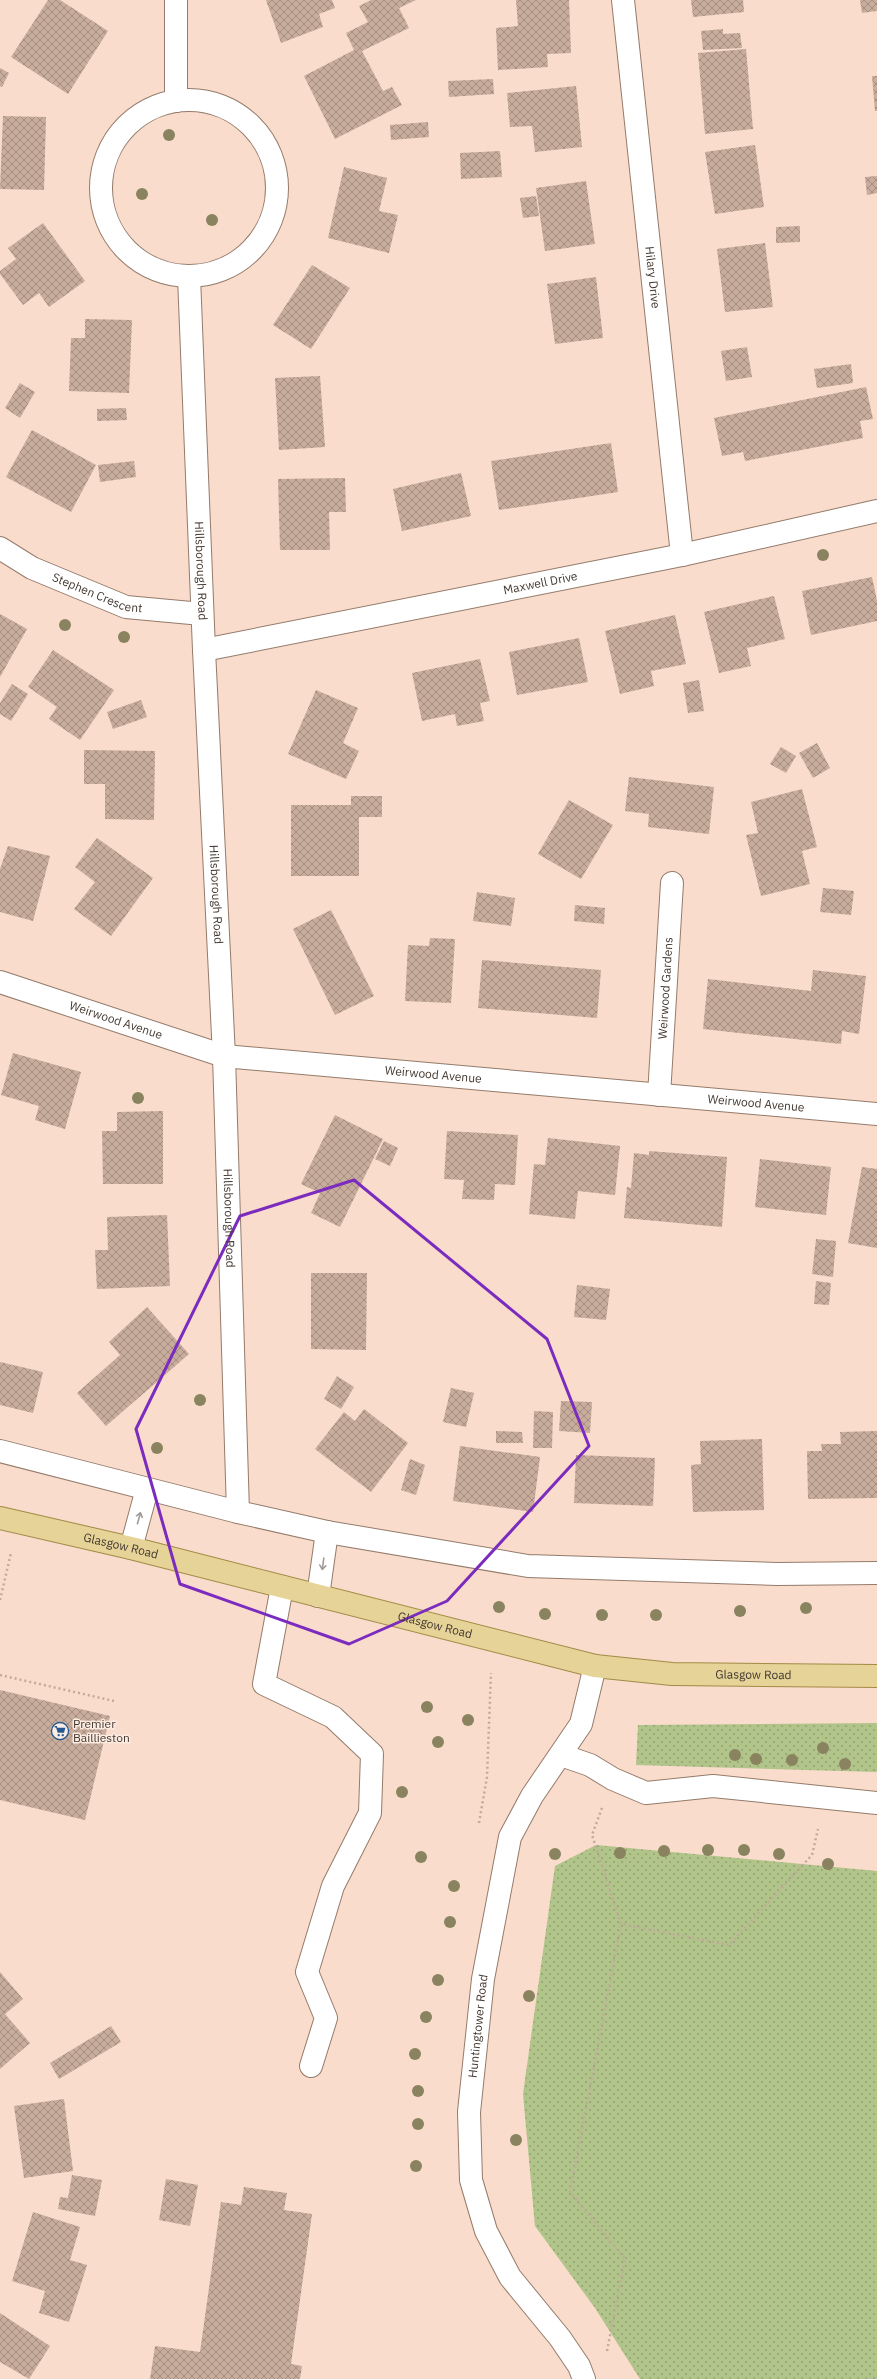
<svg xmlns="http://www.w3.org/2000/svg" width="877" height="2379" viewBox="0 0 877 2379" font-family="'IBM Plex Sans',sans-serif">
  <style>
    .grass { fill: url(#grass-dots) }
    .building { fill: url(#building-cross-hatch) }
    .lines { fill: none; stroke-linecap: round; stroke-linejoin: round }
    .minor-casing { stroke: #947b6b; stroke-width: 24 }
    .major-casing { stroke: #a38a46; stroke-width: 24 }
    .path { stroke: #c1aa9c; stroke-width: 2.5; stroke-dasharray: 2 3; stroke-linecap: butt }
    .minor { stroke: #fff; stroke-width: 22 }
    .major { stroke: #e6d397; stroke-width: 22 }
    .tree { fill: #89835f }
    .oneway { stroke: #a19c98 }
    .marked { fill: none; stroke: #7b2cbf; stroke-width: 3; stroke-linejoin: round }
    .labels { text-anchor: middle; stroke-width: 3; stroke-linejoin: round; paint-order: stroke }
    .street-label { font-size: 12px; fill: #433831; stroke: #fdece2 }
    .poi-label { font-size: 12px; fill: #433831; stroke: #fdece2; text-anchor: start }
  </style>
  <defs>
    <pattern id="grass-dots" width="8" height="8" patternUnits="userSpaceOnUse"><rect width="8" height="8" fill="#b1c48a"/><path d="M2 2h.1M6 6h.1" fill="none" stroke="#92a071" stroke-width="1.8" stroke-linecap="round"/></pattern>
    <pattern id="building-cross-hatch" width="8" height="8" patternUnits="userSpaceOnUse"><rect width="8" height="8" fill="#c8ad9d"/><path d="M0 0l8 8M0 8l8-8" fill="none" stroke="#a48e81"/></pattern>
  </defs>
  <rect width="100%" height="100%" fill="#f9dccb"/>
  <g class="grass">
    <polygon points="877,1723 877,1772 636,1765 638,1725"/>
    <polygon points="596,1845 877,1871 877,2379 640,2379 595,2308 535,2226 523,2094 555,1866"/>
  </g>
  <g class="building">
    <polygon points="48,0 60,0 108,31 68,94 11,57"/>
    <polygon points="266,0 332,0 335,8 319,14 323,27 281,43"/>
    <polygon points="371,0 416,0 399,8 409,28 362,51 383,91 392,87 402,105 335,139 304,76 354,50 346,33 368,22 359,6"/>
    <polygon points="516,0 569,0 571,53 547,54 548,67 498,70 496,28 518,26"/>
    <polygon points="691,0 743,0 744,12 693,17"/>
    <polygon points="860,0 877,0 877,11 862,13"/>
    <polygon points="723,29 723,34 740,33 742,48 703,50 701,31"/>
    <polygon points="746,49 753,129 705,134 698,53"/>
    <polygon points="0,68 9,73 2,87 0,86"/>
    <polygon points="872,76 877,76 877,111 875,111"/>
    <polygon points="493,79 494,94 449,97 448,81"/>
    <polygon points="576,86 582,147 535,152 532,126 510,127 507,93"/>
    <polygon points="3,116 46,117 44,190 0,189"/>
    <polygon points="428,122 429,137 391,140 390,125"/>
    <polygon points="755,145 764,207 715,214 705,152"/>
    <polygon points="500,151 502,177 461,179 460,153"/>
    <polygon points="344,167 387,178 379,211 398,215 389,253 328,238"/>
    <polygon points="877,176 877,193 867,195 865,177"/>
    <polygon points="586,181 595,244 545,251 536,188"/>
    <polygon points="536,196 539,216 523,218 520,198"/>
    <polygon points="43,223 85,281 49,307 39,293 23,305 0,274 0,271 16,259 8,248"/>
    <polygon points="800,226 800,242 776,243 776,227"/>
    <polygon points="765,243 773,307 725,312 717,249"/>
    <polygon points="312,265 350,288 311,349 273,325"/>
    <polygon points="596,277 603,338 555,344 547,284"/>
    <polygon points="85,319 132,320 129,393 69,391 71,338 85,338"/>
    <polygon points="747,347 752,377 726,381 721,351"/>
    <polygon points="851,364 853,383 817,388 814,369"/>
    <polygon points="320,376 325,447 279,450 275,378"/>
    <polygon points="20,383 35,392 20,418 5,408"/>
    <polygon points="866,387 873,419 860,421 863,438 745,461 743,452 722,456 714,418"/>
    <polygon points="126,408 127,420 97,421 97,409"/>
    <polygon points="32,430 96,465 71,512 6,477"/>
    <polygon points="611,443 618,492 499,510 491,461"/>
    <polygon points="134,461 136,477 100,482 98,465"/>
    <polygon points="461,473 471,516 402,531 393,489"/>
    <polygon points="345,478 346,512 329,512 330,550 280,550 278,479"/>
    <polygon points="872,577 877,601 877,621 811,635 802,591"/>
    <polygon points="774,596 785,639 747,648 751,666 719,673 704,612"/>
    <polygon points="0,614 27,629 0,677"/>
    <polygon points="675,615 686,664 651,671 654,686 620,694 605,631"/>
    <polygon points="579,638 588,682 517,695 509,652"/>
    <polygon points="53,650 114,690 80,740 49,719 57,707 28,687"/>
    <polygon points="480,659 490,701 480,703 484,721 457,726 455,714 422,721 412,673"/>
    <polygon points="699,680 704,711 688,713 683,683"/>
    <polygon points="12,684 28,694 11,721 0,714 0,703"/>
    <polygon points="316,690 358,708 343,743 359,751 346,779 288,754"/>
    <polygon points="141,700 147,717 113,729 107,712"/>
    <polygon points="817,743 830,768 813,778 799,753"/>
    <polygon points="781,747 796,756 786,773 770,764"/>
    <polygon points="84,750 155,751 154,820 105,819 105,784 84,784"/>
    <polygon points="629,777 714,787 709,834 648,827 649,814 625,811"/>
    <polygon points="802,789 817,847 802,851 810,884 761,896 746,835 758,833 751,802"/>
    <polygon points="351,796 382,796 382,817 359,817 359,876 291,876 291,805 351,805"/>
    <polygon points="569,800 613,825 581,879 538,854"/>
    <polygon points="97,838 153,878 111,936 74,909 95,882 75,867"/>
    <polygon points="8,846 50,856 33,921 0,912 0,869"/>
    <polygon points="823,888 854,891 851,915 820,912"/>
    <polygon points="477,892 515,898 511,926 473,921"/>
    <polygon points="575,905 605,908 604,924 574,921"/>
    <polygon points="331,910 374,996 335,1015 293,929"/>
    <polygon points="430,938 455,939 451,1003 405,1001 408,945 429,946"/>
    <polygon points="482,960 601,970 597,1018 478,1008"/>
    <polygon points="813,970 866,976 859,1034 842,1031 841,1044 703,1029 708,979 811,991"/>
    <polygon points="13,1053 81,1072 65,1129 35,1120 39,1106 1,1095"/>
    <polygon points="163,1111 163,1184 103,1184 102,1131 117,1131 117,1112"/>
    <polygon points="335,1115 383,1139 340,1227 311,1213 320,1193 301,1184"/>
    <polygon points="447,1131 518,1135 515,1185 495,1184 494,1200 462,1199 464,1180 444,1179"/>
    <polygon points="548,1138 620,1146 615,1195 578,1191 575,1219 529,1214 534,1164 545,1165"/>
    <polygon points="384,1141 398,1148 390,1166 375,1159"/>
    <polygon points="649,1151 727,1157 722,1227 624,1218 627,1187 631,1188 634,1153 649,1155"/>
    <polygon points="760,1159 831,1167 826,1215 755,1207"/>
    <polygon points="862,1167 877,1169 877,1248 848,1243"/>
    <polygon points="167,1215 170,1286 97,1289 95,1250 108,1250 107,1217"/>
    <polygon points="816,1239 836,1241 833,1277 812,1274"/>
    <polygon points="311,1273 367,1273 366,1350 311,1349"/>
    <polygon points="816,1281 831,1283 829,1305 814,1304"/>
    <polygon points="577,1285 610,1289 606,1320 574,1317"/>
    <polygon points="147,1307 189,1354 106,1426 77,1393 120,1355 109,1342"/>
    <polygon points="0,1362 43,1372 33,1413 0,1405"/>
    <polygon points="337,1376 354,1387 341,1409 324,1399"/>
    <polygon points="451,1388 474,1393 466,1427 443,1422"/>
    <polygon points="561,1401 592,1402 590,1433 559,1431"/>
    <polygon points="364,1409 408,1443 371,1492 315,1449 344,1412 355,1421"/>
    <polygon points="534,1411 553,1412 552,1448 533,1448"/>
    <polygon points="496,1431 522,1432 523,1443 496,1443"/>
    <polygon points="877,1431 877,1498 808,1499 807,1451 822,1451 821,1444 841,1444 840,1432"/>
    <polygon points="762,1439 764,1510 693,1512 691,1465 701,1464 700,1441"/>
    <polygon points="460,1446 540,1457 533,1512 453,1501"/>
    <polygon points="576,1455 655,1458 653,1506 574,1503"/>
    <polygon points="410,1459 425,1465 416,1495 401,1490"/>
    <polygon points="0,1690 110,1716 85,1820 0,1800"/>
    <polygon points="0,1972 23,1999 5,2014 30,2043 0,2069"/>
    <polygon points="111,2026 121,2042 59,2079 50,2063"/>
    <polygon points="64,2099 73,2171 24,2178 14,2106"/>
    <polygon points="72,2175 102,2180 95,2216 58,2209 60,2197 68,2198"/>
    <polygon points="166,2179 198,2185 190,2226 159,2220"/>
    <polygon points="244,2187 287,2193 284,2210 312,2214 291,2364 302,2366 300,2379 150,2379 155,2346 200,2352 221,2202 241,2205"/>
    <polygon points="33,2212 80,2227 70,2260 87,2265 69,2322 39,2313 45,2291 12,2281"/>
    <polygon points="0,2313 50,2346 29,2379 0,2362"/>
  </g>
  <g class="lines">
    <g class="minor-casing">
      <g id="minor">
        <polyline points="176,0 176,101"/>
        <path id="s1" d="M623,0l59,555"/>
        <circle cx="189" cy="188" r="88"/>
        <path id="s2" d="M189,277l15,373 20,406 14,456"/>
        <path id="s3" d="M0,548l32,20 94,39 76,7"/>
        <path id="s4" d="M204,650l478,-95 195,-44"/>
        <path id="s5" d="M0,982l224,74 653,58"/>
        <path id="s6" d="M659,1095l13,-212"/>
        <polyline points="0,1451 238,1512 327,1532 528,1566 777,1574 877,1573"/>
        <polyline points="131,1548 147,1489"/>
        <polyline points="282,1587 264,1684 333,1717 372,1754 370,1813 333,1886 307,1972 326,2018 311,2066"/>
        <polyline points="318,1596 327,1532"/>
        <polyline points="561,1755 590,1765 613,1779 646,1793 713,1786 877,1803"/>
        <path id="s7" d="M584,2379l-5,-13 -19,-28 -50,-61 -24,-46 -15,-51 -2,-68 14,-133 27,-142 22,-41 49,-72 14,-58"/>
      </g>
    </g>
    <g class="major-casing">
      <g id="major">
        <path id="s8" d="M0,1518l131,30 464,118 77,8 205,2"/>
      </g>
    </g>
    <g class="path">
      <polyline points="0,1600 11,1553"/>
      <polyline points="0,1675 114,1701"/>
      <polyline points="602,1808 592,1835 621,1924 729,1945 812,1855 818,1829"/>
      <polyline points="479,1823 487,1777 491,1673"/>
      <polyline points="607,2351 625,2259 570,2192 621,1924"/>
    </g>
    <use href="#minor" class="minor"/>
    <use href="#major" class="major"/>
  </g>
  <g class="tree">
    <circle cx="169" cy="135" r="6"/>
    <circle cx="142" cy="194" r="6"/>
    <circle cx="212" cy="220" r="6"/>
    <circle cx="823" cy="555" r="6"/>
    <circle cx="65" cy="625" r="6"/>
    <circle cx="124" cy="637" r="6"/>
    <circle cx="138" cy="1098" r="6"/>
    <circle cx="200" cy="1400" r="6"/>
    <circle cx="157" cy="1448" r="6"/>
    <circle cx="499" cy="1607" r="6"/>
    <circle cx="806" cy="1608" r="6"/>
    <circle cx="740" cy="1611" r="6"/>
    <circle cx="545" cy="1614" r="6"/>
    <circle cx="602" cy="1615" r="6"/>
    <circle cx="656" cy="1615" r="6"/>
    <circle cx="427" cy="1707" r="6"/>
    <circle cx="468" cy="1720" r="6"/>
    <circle cx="438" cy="1742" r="6"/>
    <circle cx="823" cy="1748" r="6"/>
    <circle cx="735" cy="1755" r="6"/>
    <circle cx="756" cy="1759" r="6"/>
    <circle cx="792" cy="1760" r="6"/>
    <circle cx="845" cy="1764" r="6"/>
    <circle cx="402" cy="1792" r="6"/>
    <circle cx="708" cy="1850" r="6"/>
    <circle cx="744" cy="1850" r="6"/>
    <circle cx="664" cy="1851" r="6"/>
    <circle cx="620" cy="1853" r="6"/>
    <circle cx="555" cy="1854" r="6"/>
    <circle cx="779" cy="1854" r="6"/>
    <circle cx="421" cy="1857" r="6"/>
    <circle cx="828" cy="1864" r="6"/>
    <circle cx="454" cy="1886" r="6"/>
    <circle cx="450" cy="1922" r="6"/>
    <circle cx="438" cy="1980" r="6"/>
    <circle cx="529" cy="1996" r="6"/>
    <circle cx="426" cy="2017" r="6"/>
    <circle cx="415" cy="2054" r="6"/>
    <circle cx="418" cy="2091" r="6"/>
    <circle cx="418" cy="2124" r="6"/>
    <circle cx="516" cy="2140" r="6"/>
    <circle cx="416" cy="2166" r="6"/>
  </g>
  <defs><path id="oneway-shaft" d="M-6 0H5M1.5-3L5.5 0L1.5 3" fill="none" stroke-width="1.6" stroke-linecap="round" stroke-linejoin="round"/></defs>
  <g class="oneway">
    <use href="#oneway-shaft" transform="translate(139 1518) rotate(-75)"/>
    <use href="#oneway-shaft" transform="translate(323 1564) rotate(98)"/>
  </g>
  <path class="marked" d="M354,1180l193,159 42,107 -142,155 -98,43 -169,-60 -44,-155 104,-213z"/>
  <defs>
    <g id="supermarket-ring" transform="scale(0.9)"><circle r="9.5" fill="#fdece2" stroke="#255891" stroke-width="1.5"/><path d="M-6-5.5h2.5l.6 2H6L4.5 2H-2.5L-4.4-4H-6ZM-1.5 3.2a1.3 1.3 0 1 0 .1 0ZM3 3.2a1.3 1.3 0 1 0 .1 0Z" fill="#255891"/></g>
  </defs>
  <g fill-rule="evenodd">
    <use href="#supermarket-ring" x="60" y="1731"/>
  </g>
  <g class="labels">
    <g class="street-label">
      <text dy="4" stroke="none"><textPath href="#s1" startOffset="279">Hilary Drive</textPath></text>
      <text dy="4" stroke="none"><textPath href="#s2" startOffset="294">Hillsborough Road</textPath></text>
      <text dy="4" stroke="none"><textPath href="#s4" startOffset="343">Maxwell Drive</textPath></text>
      <text dy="4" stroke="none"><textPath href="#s3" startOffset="108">Stephen Crescent</textPath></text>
      <text dy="4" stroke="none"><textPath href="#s2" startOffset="618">Hillsborough Road</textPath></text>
      <text dy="4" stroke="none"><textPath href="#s6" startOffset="107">Weirwood Gardens</textPath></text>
      <text dy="4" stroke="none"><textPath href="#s5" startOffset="122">Weirwood Avenue</textPath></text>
      <text dy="4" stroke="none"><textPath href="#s5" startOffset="446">Weirwood Avenue</textPath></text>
      <text dy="4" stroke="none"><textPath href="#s5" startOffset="770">Weirwood Avenue</textPath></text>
      <text dy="4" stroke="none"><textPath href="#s2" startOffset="942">Hillsborough Road</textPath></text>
      <text dy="4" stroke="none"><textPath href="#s8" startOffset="124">Glasgow Road</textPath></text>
      <text dy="4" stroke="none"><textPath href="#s8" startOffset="448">Glasgow Road</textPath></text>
      <text dy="4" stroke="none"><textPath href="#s8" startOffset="772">Glasgow Road</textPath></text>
      <text dy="4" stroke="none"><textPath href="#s7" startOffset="386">Huntingtower Road</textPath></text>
    </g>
    <g class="poi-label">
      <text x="73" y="1728">Premier<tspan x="73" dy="14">Baillieston</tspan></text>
    </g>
  </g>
</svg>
